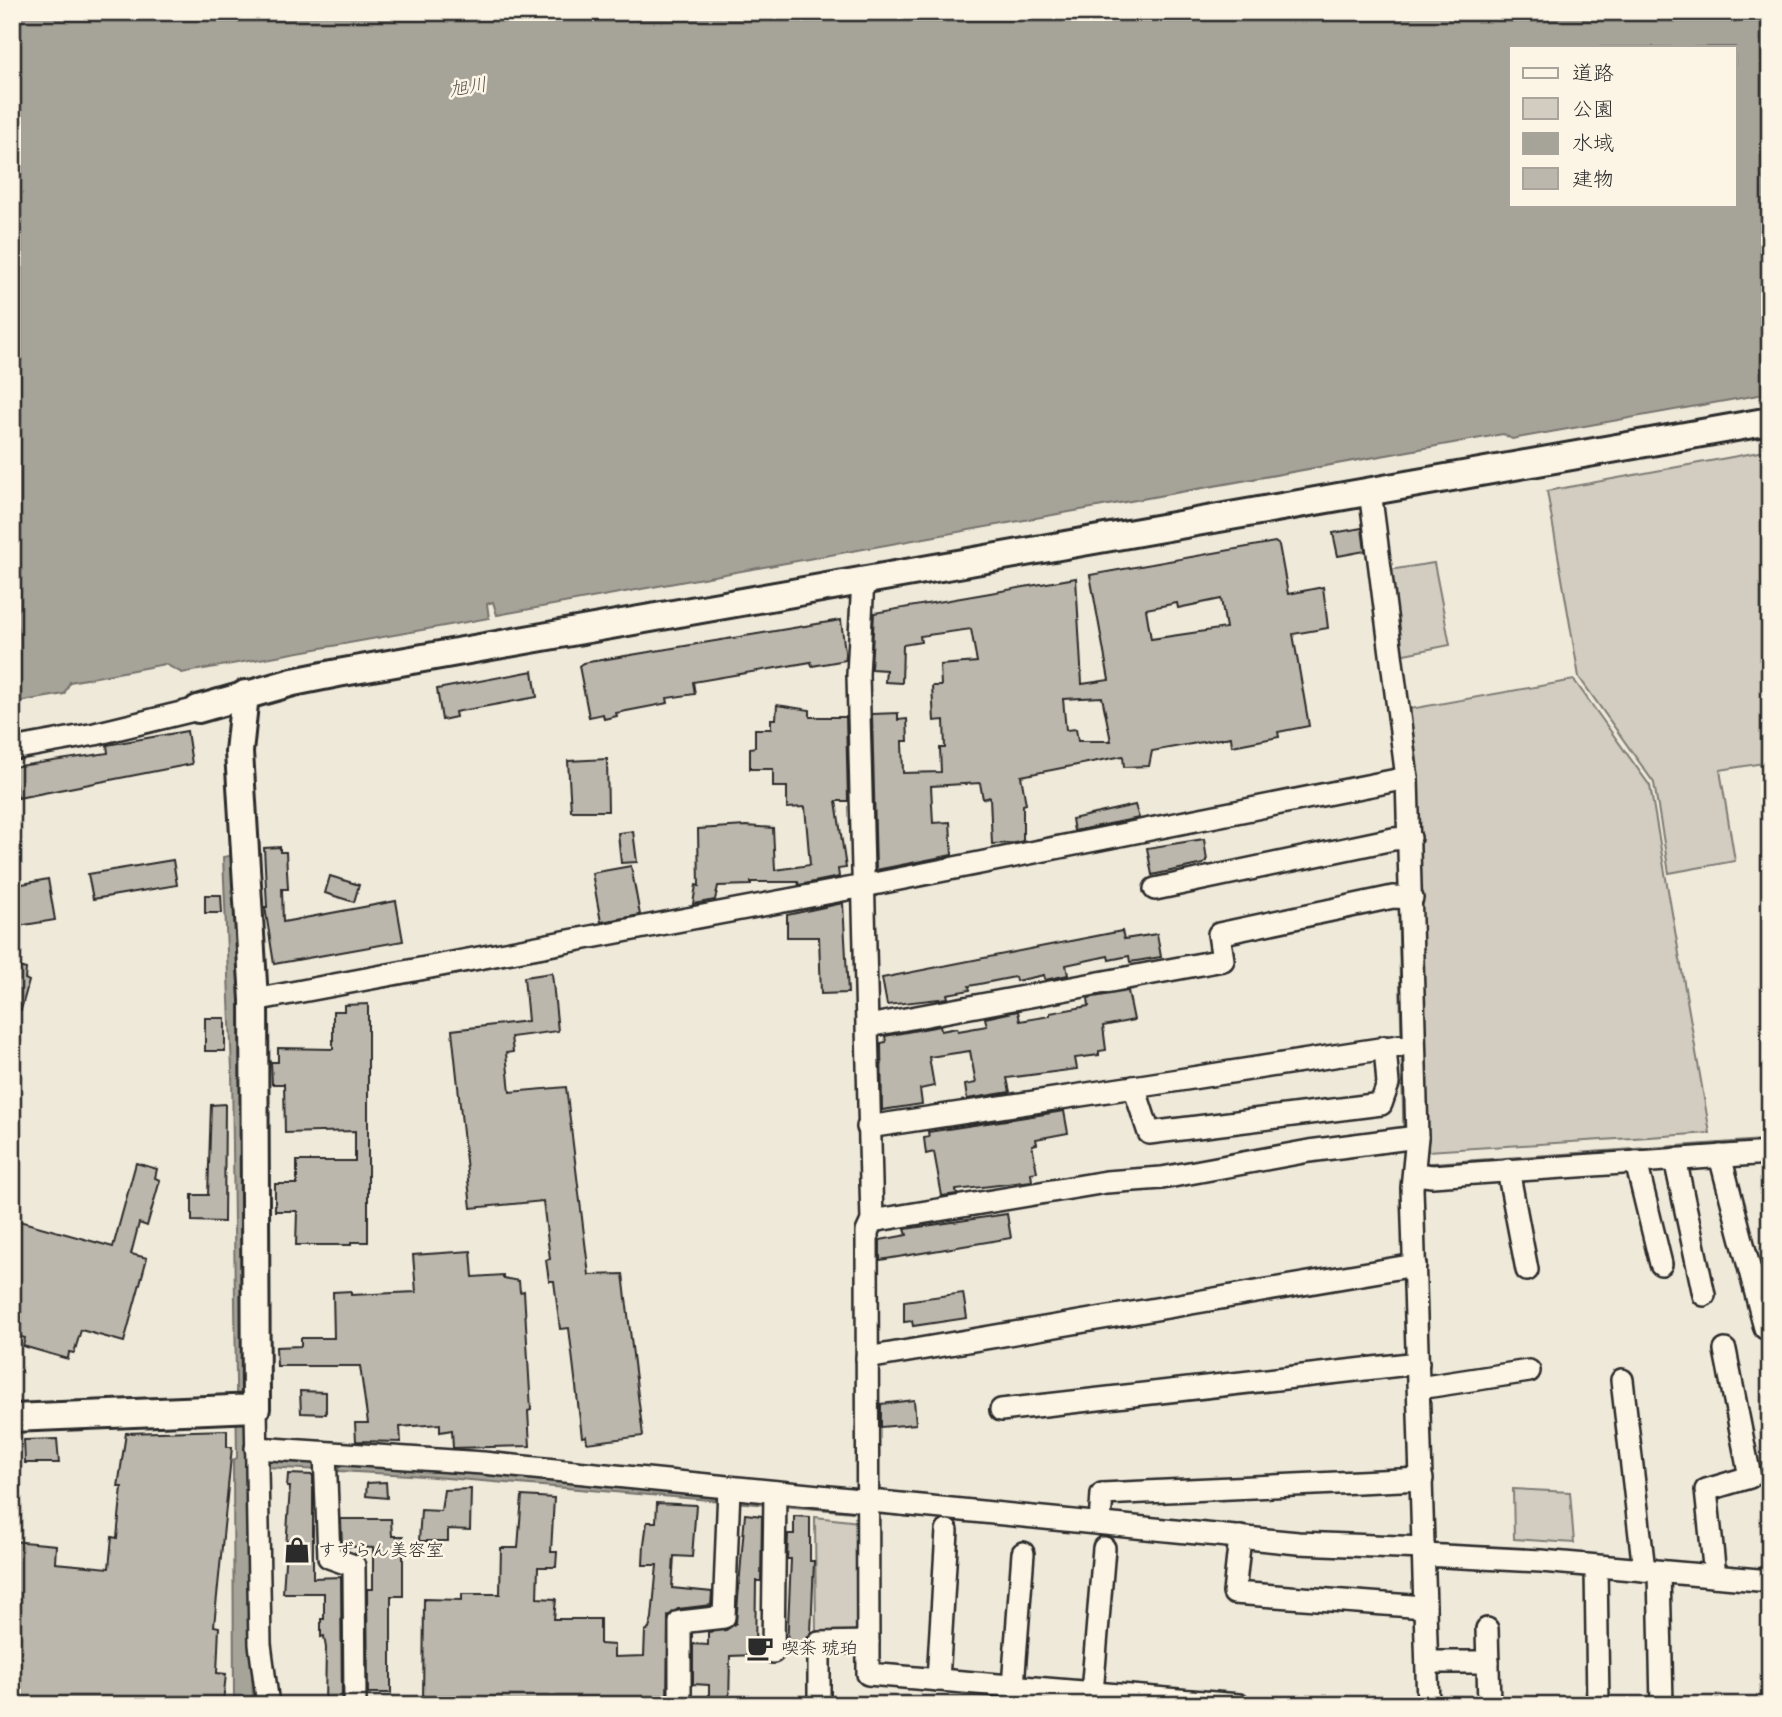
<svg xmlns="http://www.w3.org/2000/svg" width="1782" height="1717" viewBox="0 0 1782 1717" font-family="'Balsamiq Sans','Klee One',sans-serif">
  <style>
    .green { fill: #d2cdc0; stroke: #7e7c76; stroke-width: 2 }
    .water { fill: #a6a399; stroke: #75736d; stroke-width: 2; fill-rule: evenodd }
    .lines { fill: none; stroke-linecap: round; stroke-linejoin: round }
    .stream { stroke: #75736d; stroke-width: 5 }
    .building { fill: #bcb7ac; stroke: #2b2b2b; stroke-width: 2; fill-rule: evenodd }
    .minor-casing { stroke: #2b2b2b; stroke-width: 26 }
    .tertiary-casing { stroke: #2b2b2b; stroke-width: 32 }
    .minor { stroke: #fcf5e5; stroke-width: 21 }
    .tertiary { stroke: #fcf5e5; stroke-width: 26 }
    .labels { text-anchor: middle; stroke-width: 5; stroke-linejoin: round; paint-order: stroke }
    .poi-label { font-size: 18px; fill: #2b2b2b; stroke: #fcf5e5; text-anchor: start }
    .water-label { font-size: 19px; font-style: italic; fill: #565552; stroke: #fcf5e5 }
  </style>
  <rect width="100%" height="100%" fill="#efe9da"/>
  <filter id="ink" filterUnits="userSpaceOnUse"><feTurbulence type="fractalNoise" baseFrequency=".0143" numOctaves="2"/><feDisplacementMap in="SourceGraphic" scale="14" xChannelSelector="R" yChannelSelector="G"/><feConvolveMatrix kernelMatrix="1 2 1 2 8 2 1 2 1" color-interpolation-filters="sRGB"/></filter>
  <g filter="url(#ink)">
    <g class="green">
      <polygon points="1770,450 1770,762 1720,770 1735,861 1669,873 1654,783 1579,677 1547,491"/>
      <polygon points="1434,563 1450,645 1399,655 1389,570"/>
      <polygon points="1574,680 1650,786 1710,1133 1428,1151 1416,775 1410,709"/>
      <polygon points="1513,1489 1570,1492 1574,1543 1514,1539"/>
      <polygon points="815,1517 859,1522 860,1639 816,1637"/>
    </g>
    <g class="water">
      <path d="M12,12h1758v381l-258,46 -9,-5 -1006,181 -4,-13 -6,2 2,14 -307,55 -17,-9 -95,18 -6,12 -52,9zM1511,47h224v158h-224z"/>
      <polygon points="234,855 243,1072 248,1458 343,1460 852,1506 852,1512 410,1475 248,1466 253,1705 234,1705 233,1460 237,1458 232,1070 223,857"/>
    </g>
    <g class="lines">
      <g class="stream">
        <polyline points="1400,918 1403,1041"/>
        <polyline points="380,987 563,953"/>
        <polyline points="1403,1051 1405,1132"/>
        <polyline points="1426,1165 1770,1141"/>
        <polyline points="873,1512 919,1516"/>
      </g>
    </g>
    <g class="building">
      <polygon points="1362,528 1365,551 1338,556 1333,533"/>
      <path d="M1275,542l4,3 9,49 35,-7 5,41 -35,6 16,92 -31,6 1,5 -47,9 -1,-9 -79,14 -3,15 -25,1 -1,-11 -102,20 5,28 -3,1v36l-8,2 -23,1 -2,-47 -7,2 -3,-16 -49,3 2,37 17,-1 2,33 -76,15 -4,-156 26,-1v7l9,-1 1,22h-6l1,32 38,-1 -1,-24h5l-1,-28 -10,1 -2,-35h9l-1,-21 37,-3 -6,-33 -51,7 1,6 -18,3 -1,38 -17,-1 1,-12 -15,-1 3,-56 202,-35 6,106 27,-4 -19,-105zM1221,599l5,29 -75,11 -5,-30 31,-6 1,5zM1102,697l9,44h-33l-2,-12 -10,1 -3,-31z"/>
      <polygon points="841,620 846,660 812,666 811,662 693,682 695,694 667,698 668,703 616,713 617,716 604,719 603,714 589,717 579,666 583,663"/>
      <polygon points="533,671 537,697 455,712 456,717 442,720 437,689"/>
      <polygon points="777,705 810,710 810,717 846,717 848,801 836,801 846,868 838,869 839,877 799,885 798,882 751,882 751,885 718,886 715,900 693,904 696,885 699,886 698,829 746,826 773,828 775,870 810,865 805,807 787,808 787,787 773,787 773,769 750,769 750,748 755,747 755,729 771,729 771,719 776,719"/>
      <polygon points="187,731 192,764 18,798 12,767 108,753 107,745"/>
      <polygon points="607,759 608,811 571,811 568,761"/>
      <polygon points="1135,805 1139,818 1074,831 1072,819"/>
      <polygon points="633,831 637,862 621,863 618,833"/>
      <polygon points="1204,839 1207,861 1203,864 1152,875 1147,848"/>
      <polygon points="280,847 280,852 286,852 288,889 282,889 283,922 396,901 403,941 274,964 265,907 267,907 264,848"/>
      <polygon points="173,860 177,885 93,899 88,874"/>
      <polygon points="631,866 640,915 601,922 592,873"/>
      <polygon points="330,876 359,885 354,902 325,893"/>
      <polygon points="48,879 55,920 12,927 12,886"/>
      <polygon points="205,895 221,895 222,913 205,913"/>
      <polygon points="843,903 848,993 821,994 819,937 787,937 787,915"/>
      <polygon points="1122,931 1124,939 1157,934 1161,957 1130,962 1129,956 1109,960 1108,956 1066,965 1068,975 1045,980 1044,975 1016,981 1015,977 969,986 970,990 947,994 948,998 887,1005 882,978"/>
      <polygon points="12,965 26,969 25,979 29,981 21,1010 12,1009"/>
      <polygon points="552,973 558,1031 511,1037 513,1052 506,1053 510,1092 566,1087 589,1275 623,1274 643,1436 587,1443 586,1436 582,1437 569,1328 560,1329 554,1281 549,1281 546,1260 550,1259 543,1201 471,1208 452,1030 528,1021 524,977"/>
      <polygon points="1128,991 1134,1020 1103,1026 1106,1050 1099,1051 1099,1055 1075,1058 1077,1069 1007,1078 1010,1092 967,1099 965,1085 976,1083 970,1051 929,1057 934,1086 920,1089 922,1104 882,1110 881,1043 886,1042 885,1036 940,1026 941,1031 957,1028 958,1031 987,1026 985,1018 1018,1011 1020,1021 1050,1016 1050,1013 1089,1006 1088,998"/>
      <polygon points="368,1004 368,1242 351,1242 351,1245 296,1245 297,1211 275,1211 275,1184 297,1184 297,1161 355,1161 355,1131 285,1133 284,1084 272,1084 271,1062 278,1062 278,1048 333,1049 333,1011 344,1011 344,1005"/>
      <rect x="205" y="1018" width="20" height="33"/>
      <polygon points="225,1104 224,1222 192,1221 192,1195 208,1195 211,1105"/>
      <polygon points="1064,1111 1068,1133 1036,1139 1037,1144 1032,1145 1037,1172 1031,1173 1032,1181 956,1190 957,1194 942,1196 934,1152 926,1154 924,1138 929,1137 928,1132"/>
      <polygon points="136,1163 157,1169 155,1178 160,1180 147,1226 139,1223 131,1254 147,1258 124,1342 81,1330 74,1353 69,1352 68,1359 23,1346 25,1338 13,1335 20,1313 12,1312 12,1219 113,1247"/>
      <polygon points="1007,1214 1011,1238 880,1260 880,1240 907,1235 905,1229"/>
      <polygon points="471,1251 473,1277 503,1275 503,1278 519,1281 520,1292 524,1291 531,1410 528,1411 530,1446 453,1448 452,1430 440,1432 440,1424 400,1427 401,1442 356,1441 355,1423 368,1423 360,1366 277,1366 276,1347 301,1346 301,1338 334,1338 333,1292 351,1291 351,1295 416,1292 413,1255"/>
      <polygon points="963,1293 967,1318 913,1326 912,1321 904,1322 904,1301"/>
      <polygon points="300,1391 326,1392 326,1414 301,1413"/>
      <polygon points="914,1400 916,1424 881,1427 881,1404"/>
      <polygon points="227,1430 227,1447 232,1447 214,1626 219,1627 217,1673 226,1674 223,1702 12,1705 12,1541 56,1545 55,1563 109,1568 112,1537 117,1538 122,1487 118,1487 126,1433"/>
      <polygon points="57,1439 59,1463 25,1463 24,1440"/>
      <polygon points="288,1474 313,1475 313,1578 341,1577 342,1705 325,1705 326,1648 324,1636 321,1637 321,1619 324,1619 324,1593 283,1593 290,1487 287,1487"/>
      <polygon points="386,1482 387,1498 366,1496 367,1483"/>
      <polygon points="471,1489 470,1530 448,1529 448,1541 419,1541 421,1510 441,1511 444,1490"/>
      <polygon points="522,1496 554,1498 551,1552 557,1552 556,1567 538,1567 537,1598 556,1599 554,1619 600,1619 600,1644 614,1645 614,1657 644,1656 645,1631 649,1629 652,1618 657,1565 643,1565 644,1544 647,1522 656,1522 657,1503 696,1505 692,1557 674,1556 672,1588 712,1592 711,1605 678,1609 668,1616 667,1705 423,1705 424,1599 462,1600 462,1594 500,1594 501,1548 518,1548"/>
      <polygon points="745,1514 762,1516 761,1581 756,1581 755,1655 730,1656 729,1705 709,1705 709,1685 693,1684 693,1644 708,1645 708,1632 726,1630 736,1623"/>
      <polygon points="794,1516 810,1517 810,1561 814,1561 811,1633 804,1642 804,1649 787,1649 791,1559 787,1559 788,1534 794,1534"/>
      <polygon points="341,1519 391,1519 392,1536 403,1536 403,1596 391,1596 391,1693 368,1693 367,1589 373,1589 373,1548 342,1546"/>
    </g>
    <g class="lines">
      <g class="minor-casing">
        <g id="minor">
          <polyline points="1370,491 1407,778 1417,1137 1412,1188 1428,1705"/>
          <polyline points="863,579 858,675 872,1221 867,1232 868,1674 1239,1705"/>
          <polyline points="12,749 95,734 198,709"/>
          <polyline points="1155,889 1393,839 1410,838"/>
          <polyline points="254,1000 869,885 1407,778"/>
          <polyline points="868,1026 1223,960 1219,934 1393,897 1412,898"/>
          <polyline points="1134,1087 1399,1046"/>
          <polyline points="868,1127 1134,1087 1149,1133 1381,1104 1388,1084 1385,1047"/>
          <polyline points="1720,1156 1765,1328"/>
          <polyline points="1675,1159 1704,1295"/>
          <polyline points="1636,1162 1661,1264"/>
          <polyline points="1508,1170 1527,1270"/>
          <polyline points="1415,1174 1432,1176 1770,1153"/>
          <polyline points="872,1221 1106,1182 1162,1178 1309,1151 1417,1137"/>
          <polyline points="867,1358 1415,1265"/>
          <polyline points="1622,1380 1644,1570"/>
          <polyline points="1419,1388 1529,1371"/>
          <polyline points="256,1408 260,1644 268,1705"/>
          <polyline points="1001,1410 1418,1363"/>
          <polyline points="256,1448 483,1463 1298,1543 1424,1548"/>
          <polyline points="325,1453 329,1557 354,1566 355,1705"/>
          <polyline points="1100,1523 1102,1494 1422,1479"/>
          <polyline points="1240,1537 1234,1593 1425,1607"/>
          <polyline points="1424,1555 1541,1561 1770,1581"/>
          <polyline points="1596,1567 1598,1705"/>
          <polyline points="1659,1572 1662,1705"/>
          <polyline points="1715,1576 1706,1490 1750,1477 1725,1350"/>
          <polyline points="1487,1629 1489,1705"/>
          <polyline points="773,1652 775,1492"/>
          <polyline points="1427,1662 1488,1662"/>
          <polyline points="938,1680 947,1531"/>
          <polyline points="1013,1686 1023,1553"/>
          <polyline points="1092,1693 1104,1548"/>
          <polyline points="680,1705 680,1622 724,1617 729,1488"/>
          <polyline points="819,1705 819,1643 868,1642"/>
        </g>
      </g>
      <g class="tertiary-casing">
        <g id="tertiary">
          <polyline points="198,709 293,682 338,673 1770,421"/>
          <polyline points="12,1418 256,1408 254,1000 239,752 245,694"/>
        </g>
      </g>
      <use href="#minor" class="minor"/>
      <use href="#tertiary" class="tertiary"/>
    </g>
  </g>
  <defs>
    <g id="shop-bare" transform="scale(2.1)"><path d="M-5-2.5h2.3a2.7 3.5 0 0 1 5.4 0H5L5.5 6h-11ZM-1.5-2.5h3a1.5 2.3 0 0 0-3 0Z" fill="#2b2b2b" stroke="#fcf5e5" stroke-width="2.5" paint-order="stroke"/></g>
    <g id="cafe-bare" transform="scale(2.1)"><path d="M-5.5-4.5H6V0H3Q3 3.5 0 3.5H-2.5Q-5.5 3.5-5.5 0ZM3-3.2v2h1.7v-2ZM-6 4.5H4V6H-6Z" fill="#2b2b2b" stroke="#fcf5e5" stroke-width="2.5" paint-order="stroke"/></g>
  </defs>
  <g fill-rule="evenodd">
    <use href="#shop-bare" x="297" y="1550"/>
    <use href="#cafe-bare" x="760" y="1648"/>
  </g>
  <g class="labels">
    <g class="poi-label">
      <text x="318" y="1556">すずらん美容室</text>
      <text x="781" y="1654">喫茶 琥珀</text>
    </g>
    <g class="water-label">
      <text transform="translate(468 86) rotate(-9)" y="7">旭川</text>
    </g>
  </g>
  <rect width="1782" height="1717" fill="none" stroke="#fcf5e5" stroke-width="42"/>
  <rect x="21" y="21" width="1740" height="1675" fill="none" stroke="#2b2b2b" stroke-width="2.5" filter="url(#ink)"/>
  <rect x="1509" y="46" width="228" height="161" fill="#fcf5e5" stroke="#a8a49b" stroke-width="2"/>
  <rect x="1523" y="68" width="35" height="10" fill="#fcf5e5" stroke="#a8a49b" stroke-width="2"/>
  <text x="1572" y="80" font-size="21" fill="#2b2b2b">道路</text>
  <rect x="1523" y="98" width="35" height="21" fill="#d2cdc0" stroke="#a8a49b" stroke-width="2"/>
  <text x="1572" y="116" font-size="21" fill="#2b2b2b">公園</text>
  <rect x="1523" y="133" width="35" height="21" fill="#a6a399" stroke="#a8a49b" stroke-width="2"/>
  <text x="1572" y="150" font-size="21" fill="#2b2b2b">水域</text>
  <rect x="1523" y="168" width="35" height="21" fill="#bcb7ac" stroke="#a8a49b" stroke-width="2"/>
  <text x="1572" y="186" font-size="21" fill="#2b2b2b">建物</text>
</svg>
